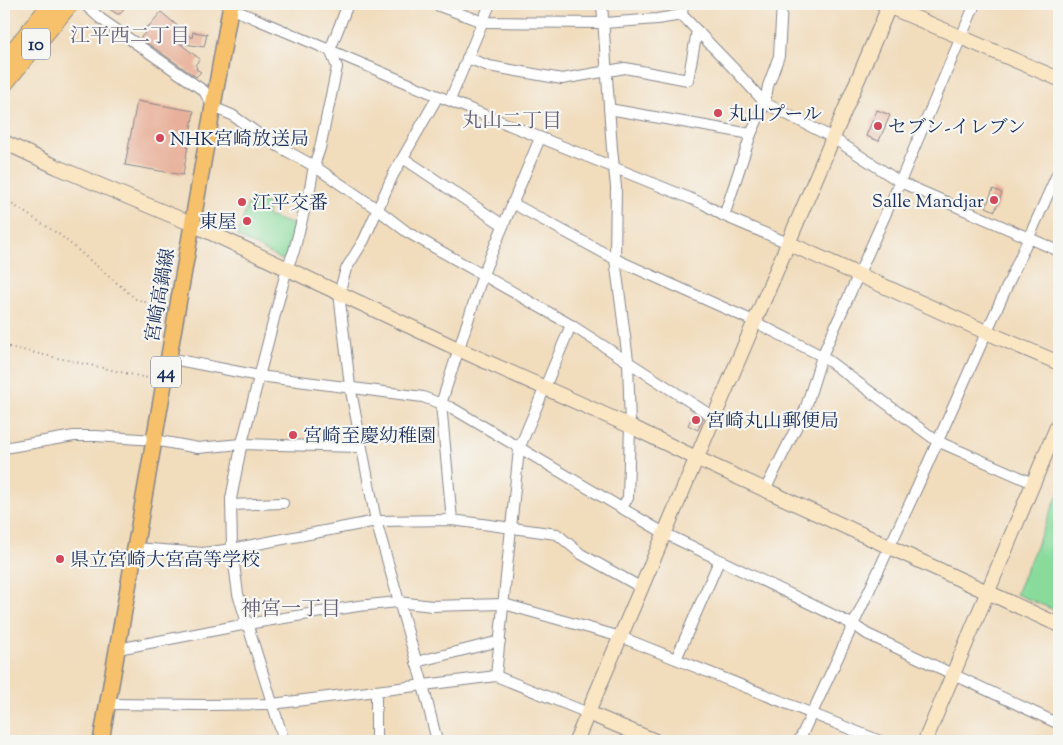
<svg xmlns="http://www.w3.org/2000/svg" width="1063" height="745" viewBox="0 0 1063 745" font-family="'Sorts Mill Goudy','Noto Serif JP',serif">
  <style>
    .green { fill: #89db9c; stroke: #52857d }
    .building { fill: #e8b09a }
    .lines { fill: none; stroke-linecap: round; stroke-linejoin: round }
    .street-casing { stroke: #86868d; stroke-width: 12 }
    .secondary-casing { stroke: #86868d; stroke-width: 16 }
    .primary-casing { stroke: #86868d; stroke-width: 18 }
    .highway-casing { stroke: #86868d; stroke-width: 20 }
    .path { stroke: #86868d; stroke-width: 2; stroke-dasharray: 1 4; stroke-linecap: butt }
    .street { stroke: #fff; stroke-width: 10 }
    .secondary { stroke: #fbe6c4; stroke-width: 14 }
    .primary { stroke: #f6c16b; stroke-width: 15 }
    .highway { stroke: #f6c16b; stroke-width: 18 }
    .poi-dot { fill: #d1495b; stroke: #f6f6f2; stroke-width: 2 }
    .labels { text-anchor: middle; stroke-width: 4.5; stroke-linejoin: round; paint-order: stroke }
    .shield { fill: #f6f6f2; stroke: #5d6b8a; stroke-width: 1 }
    .shield-label { font-size: 18px; font-weight: bold; fill: #1b2f5e }
    .poi-label { font-size: 19px; fill: #1b2f5e; stroke: #f6f6f2; text-anchor: start }
    .street-label { font-size: 19px; fill: #1b2f5e; stroke: #f6f6f2 }
    .neighbourhood-label { font-size: 20px; fill: #635c73; stroke: #f6f6f2 }
  </style>
  <rect width="100%" height="100%" fill="#f6f6f2"/>
  <filter id="ink" filterUnits="userSpaceOnUse"><feTurbulence type="fractalNoise" baseFrequency=".02" numOctaves="2"/><feDisplacementMap in="SourceGraphic" scale="10" xChannelSelector="R" yChannelSelector="G"/><feConvolveMatrix kernelMatrix="1 2 1 2 8 2 1 2 1" color-interpolation-filters="sRGB"/></filter>
  <filter id="wash" filterUnits="userSpaceOnUse"><feTurbulence type="fractalNoise" baseFrequency=".0096" numOctaves="4" result="noise"/><feDisplacementMap in="SourceGraphic" scale="20" xChannelSelector="R" yChannelSelector="G"/><feGaussianBlur stdDeviation="1.12" result="paint"/><feColorMatrix in="noise" values="0 0 0 0 0 0 0 0 0 0 0 0 0 0 0 0 0 1.4 0 .05"/><feComposite in="paint" operator="in"/></filter>
  <g filter="url(#wash)">
    <rect width="100%" height="100%" fill="#f1dcbc"/>
    <g class="green">
      <polygon points="250,198 269,204 267,216 295,225 286,258 282,260 237,236"/>
      <polygon points="1059,492 1059,612 1016,594"/>
    </g>
    <g id="blocks">
      <g class="building">
        <polygon points="102,4 127,4 120,14 117,14"/>
        <polygon points="161,12 192,38 193,32 207,34 204,47 179,43 200,59 195,65 197,67 196,69 201,72 196,77 140,38 146,32 144,28 149,26"/>
        <polygon points="137,101 194,111 183,175 125,165"/>
        <polygon points="877,110 890,115 879,141 866,136"/>
        <polygon points="993,189 1002,193 995,211 986,207"/>
        <polygon points="694,413 703,418 698,430 688,425"/>
      </g>
    </g>
  </g>
  <g filter="url(#ink)">
    <use href="#blocks" fill-opacity="0" stroke="#86868d" stroke-width="1"/>
    <g class="lines">
      <g class="street-casing">
        <g id="street">
          <polyline points="84,4 101,19 204,91 213,107 232,115 267,140 314,166 377,209 407,232 571,325 715,418"/>
          <polyline points="434,4 483,22 604,23 657,19 682,15 735,70 765,103 833,138 900,182 1059,251"/>
          <polyline points="602,4 612,149 616,187 615,259 628,360 630,426 628,498 621,508"/>
          <polyline points="230,8 438,96 704,204 724,216 788,243"/>
          <polyline points="682,15 683,4"/>
          <polyline points="467,58 489,66 562,79 625,68 688,80 697,31"/>
          <polyline points="450,100 490,4"/>
          <polyline points="609,109 751,134"/>
          <polyline points="403,158 503,225"/>
          <polyline points="512,203 615,259 749,319 822,356 937,441 1033,483"/>
          <polyline points="724,216 751,134 765,103 768,86 779,56 782,4"/>
          <polyline points="168,358 259,376 423,397 452,408 664,533 854,625 867,634 1059,724"/>
          <polyline points="4,448 74,436 96,436 154,440 198,448 241,444 361,447"/>
          <polyline points="765,490 805,410 822,356 900,182 975,4"/>
          <polyline points="231,505 283,503"/>
          <polyline points="452,520 441,404 483,274 540,138"/>
          <polyline points="135,548 203,553 232,549 376,521 452,520 557,534 581,554 642,588"/>
          <polyline points="118,649 247,624 358,606 398,602 432,606 504,604 621,637 880,741"/>
          <polyline points="676,659 719,561"/>
          <polyline points="416,662 500,641"/>
          <polyline points="496,676 519,449 571,325"/>
          <polyline points="376,691 376,741"/>
          <polyline points="108,704 205,705 272,704 496,676 588,713"/>
          <polyline points="284,741 238,594 232,549 231,499 241,447 287,268 294,251 310,188 314,166 320,148 337,67 330,50 348,4"/>
          <polyline points="437,741 423,685 376,521 350,386 339,293 346,269 364,240 393,175 438,96"/>
          <polyline points="799,741 916,490 1059,170"/>
        </g>
      </g>
      <g class="secondary-casing">
        <g id="secondary">
          <polyline points="883,4 1059,79"/>
          <polyline points="4,142 57,167 192,224 458,349 630,426 696,458 1059,625"/>
          <polyline points="788,243 986,332 1059,363"/>
          <polyline points="588,713 655,741"/>
          <polyline points="576,741 890,4"/>
          <polyline points="925,741 1059,422"/>
        </g>
      </g>
      <g class="primary-casing">
        <polyline id="primary" points="101,741 231,4"/>
      </g>
      <g class="highway-casing">
        <g id="highway">
          <polyline points="4,63 52,4"/>
          <polyline points="4,83 69,4"/>
        </g>
      </g>
      <g class="path">
        <polyline points="4,199 60,235 136,299 165,308"/>
        <polyline points="4,346 152,379"/>
      </g>
      <use href="#street" class="street"/>
      <use href="#secondary" class="secondary"/>
      <use href="#primary" class="primary"/>
      <use href="#highway" class="highway"/>
    </g>
  </g>
  <g class="poi-dot">
    <circle cx="718" cy="113" r="5"/>
    <circle cx="878" cy="126" r="5"/>
    <circle cx="160" cy="138" r="5"/>
    <circle cx="994" cy="200" r="5"/>
    <circle cx="242" cy="202" r="5"/>
    <circle cx="247" cy="221" r="5"/>
    <circle cx="696" cy="420" r="5"/>
    <circle cx="293" cy="435" r="5"/>
    <circle cx="60" cy="559" r="5"/>
  </g>
  <g class="labels">
    <g class="shield">
      <rect x="22" y="28.5" width="28" height="31" rx="4"/>
      <rect x="151" y="356.5" width="30" height="31" rx="4"/>
    </g>
    <g class="shield-label">
      <text x="36" y="50">10</text>
      <text x="166" y="378">44</text>
    </g>
    <g class="poi-label">
      <text x="728" y="120">丸山プール</text>
      <text x="888" y="133">セブン-イレブン</text>
      <text x="170" y="145">NHK宮崎放送局</text>
      <text x="984" y="207" text-anchor="end">Salle Mandjar</text>
      <text x="252" y="209">江平交番</text>
      <text x="237" y="228" text-anchor="end">東屋</text>
      <text x="706" y="427">宮崎丸山郵便局</text>
      <text x="303" y="442">宮崎至慶幼稚園</text>
      <text x="70" y="566">県立宮崎大宮高等学校</text>
    </g>
    <g class="street-label">
      <text transform="translate(159 295) rotate(-80)" y="7">宮崎高鍋線</text>
    </g>
    <g class="neighbourhood-label">
      <text x="130" y="42">江平西二丁目</text>
      <text x="512" y="127">丸山二丁目</text>
      <text x="291" y="615">神宮一丁目</text>
    </g>
  </g>
  <rect width="1063" height="745" fill="none" stroke="#f6f6f2" stroke-width="20"/>
</svg>
